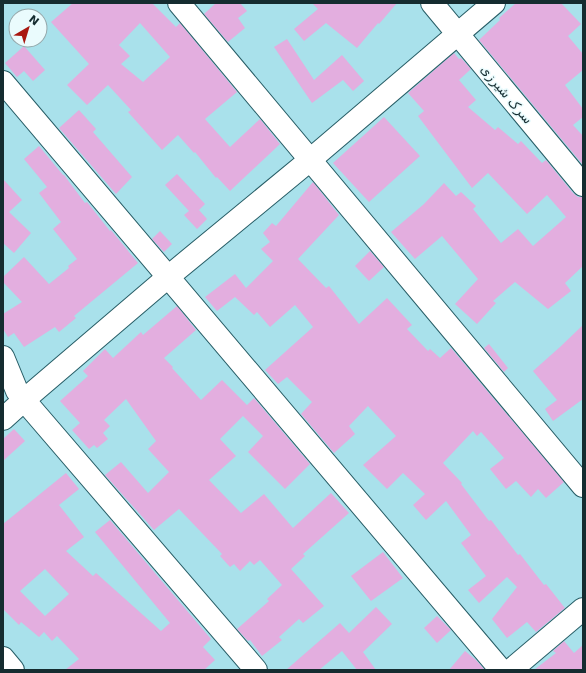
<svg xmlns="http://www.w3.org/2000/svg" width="586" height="673" viewBox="0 0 586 673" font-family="'DejaVu Sans','Noto Naskh Arabic',sans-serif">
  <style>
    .building { fill: #e3aedf; fill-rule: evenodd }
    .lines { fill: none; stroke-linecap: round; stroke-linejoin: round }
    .minor-casing { stroke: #275d66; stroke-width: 24 }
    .minor { stroke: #fff; stroke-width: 22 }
    .labels { text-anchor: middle; stroke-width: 3; stroke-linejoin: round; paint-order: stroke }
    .street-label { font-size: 13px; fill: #152c30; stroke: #eafbfd }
  </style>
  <rect width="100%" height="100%" fill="#a9e1eb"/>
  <g class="building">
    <path d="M73,3h79l24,24 4,-4 57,69 -32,27 25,28 30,-28 20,25 -50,47 -13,-14 -1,1 -21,-26 -1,1 -16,-18 -16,15 -34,-38 3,-2 -23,-25 -21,20 -20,-20 22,-21 -38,-42zM140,23l30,34 -27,25 -22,-18 9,-8 -11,-11z"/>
    <polygon points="216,3 240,3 247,11 238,18 245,28 228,42 204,14"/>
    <polygon points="312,3 397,3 379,24 378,23 357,48 326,23 304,41 294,29 318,9"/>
    <polygon points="516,3 561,3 581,24 568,36 583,54 583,70 565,85 583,109 583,117 573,125 583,136 583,165 479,40 500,20 499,18"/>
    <polygon points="287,39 314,80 342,55 364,81 353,91 343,80 312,103 274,47"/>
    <polygon points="24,46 45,70 33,81 24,71 17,77 5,63"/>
    <polygon points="454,53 459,59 461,58 471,69 459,80 476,100 468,107 495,130 498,127 518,144 521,141 542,163 546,160 573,193 578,197 583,197 583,266 565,283 571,291 548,309 515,282 493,301 496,303 477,324 455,304 478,279 442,236 415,259 391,232 424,204 444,183 456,196 461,192 476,206 473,209 501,243 518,229 533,246 566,217 547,195 527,214 488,173 472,188 418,116 424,111 408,93"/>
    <polygon points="79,110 96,129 93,132 132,177 116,194 59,128"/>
    <polygon points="384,117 420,156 369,202 333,163"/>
    <polygon points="39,146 63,175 64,175 85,203 87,202 110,231 111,230 138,263 74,316 76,318 59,332 55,327 24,347 14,333 8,337 3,329 3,314 22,302 3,282 3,277 24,257 49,284 69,268 68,266 77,259 53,229 61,222 39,193 47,187 24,159"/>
    <polygon points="177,174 205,204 199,210 207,219 197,229 184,215 189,211 165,185"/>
    <polygon points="3,179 22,200 9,212 31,233 14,253 3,243"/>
    <polygon points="313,182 339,215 298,259 326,288 329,286 359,324 387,298 412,325 407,329 428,351 430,349 440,358 451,348 564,482 546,498 538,489 531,497 516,481 506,489 490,469 504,458 481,432 477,436 473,431 443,463 462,483 461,484 489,521 491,520 518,555 520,554 544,585 546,584 565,608 536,632 527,622 507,638 492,619 517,587 507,577 479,603 468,590 486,576 461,543 471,535 446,501 426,520 413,505 425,494 403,473 387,489 363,465 396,436 368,406 349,426 355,434 334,453 301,414 312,402 287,377 278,384 265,370 313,327 295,305 270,327 257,312 254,315 235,297 217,311 205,297 235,274 246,288 273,261 261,249 270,242 263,233 272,223 276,226"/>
    <polygon points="160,231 172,244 164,252 152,239"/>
    <polygon points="370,251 384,267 369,281 355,266"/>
    <polygon points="177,306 196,330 164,358 173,367 172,368 201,400 222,380 247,405 254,398 310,464 285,489 248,452 263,436 243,416 220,439 236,456 209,480 241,513 264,494 293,528 331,493 349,513 303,554 305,556 291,569 324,606 303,623 299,619 279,637 282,640 262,656 250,640 248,641 237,629 269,601 267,599 282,585 260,560 254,565 250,561 240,571 234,564 230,567 220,556 222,554 179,509 154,530 105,475 121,462 148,493 169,472 148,449 156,441 126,399 104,420 110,426 103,433 108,439 97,448 94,445 89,449 72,430 80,423 60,401 88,376 83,371 105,349 113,358 141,332 143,335"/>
    <polygon points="583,325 583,399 553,421 545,409 557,400 533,371 560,347"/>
    <polygon points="489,344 508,368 504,372 484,348"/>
    <polygon points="14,429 25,441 3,461 3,439"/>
    <path d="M66,473l13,16 -20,16 25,32 -18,14 27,25 3,-3 65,58 9,-8 -75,-91 15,-12 101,119 -8,8 12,13 -11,10h-139l14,-11 -22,-23 -5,5 -8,-9 -5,5 -18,-15 -2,3 -16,-16v-85zM45,569l24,25 -24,22 -25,-25z"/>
    <polygon points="383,552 403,578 371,601 351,576"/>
    <polygon points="376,607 392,624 363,652 376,670 357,670 342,651 319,670 286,670 340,623 349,633"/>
    <polygon points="437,616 451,630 437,643 424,628"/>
    <polygon points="564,641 574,653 583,645 583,670 534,670 556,653 553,651"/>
    <polygon points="465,651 476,660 485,670 449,670"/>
  </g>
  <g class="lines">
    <g class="minor-casing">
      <g id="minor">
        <polyline points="179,3 583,486"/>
        <polyline points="432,3 583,185"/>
        <polyline points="3,82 501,670"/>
        <polyline points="3,357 17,391 24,400 256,670"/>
        <polyline points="3,419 24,400 168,277 310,160 494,3"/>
        <polyline points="3,658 13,670"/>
        <polyline points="511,670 583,609"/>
      </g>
    </g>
    <use href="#minor" class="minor"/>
  </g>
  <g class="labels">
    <g class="street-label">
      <text transform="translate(507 94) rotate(50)" y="5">سرک شیرزی</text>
    </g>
  </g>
  <rect width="586" height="673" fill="none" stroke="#152c30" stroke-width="8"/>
  <g transform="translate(28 28) rotate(38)"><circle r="19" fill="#eafbfd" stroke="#95a8ab"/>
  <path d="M0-3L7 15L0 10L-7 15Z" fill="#a91710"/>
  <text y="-6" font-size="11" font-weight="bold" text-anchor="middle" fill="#152c30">N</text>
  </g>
</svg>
